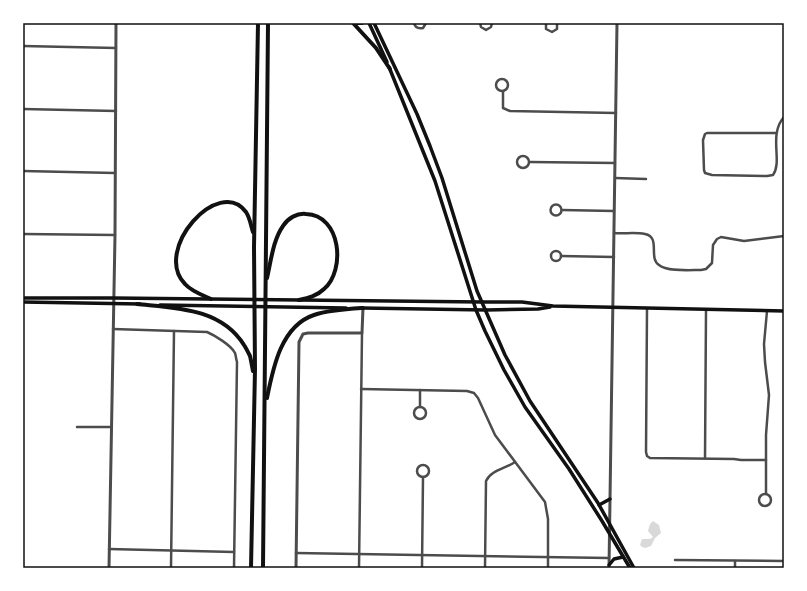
<svg xmlns="http://www.w3.org/2000/svg" width="807" height="591" viewBox="0 0 807 591" font-family="'Roboto Condensed',sans-serif">
  <style>
    .water { fill: #d9d9d9 }
    .lines { fill: none; stroke-linecap: round; stroke-linejoin: round }
    .minor { stroke: #4c4c4c; stroke-width: 2.5 }
    .tertiary { stroke: #4c4c4c; stroke-width: 3 }
    .secondary { stroke: #111; stroke-width: 3.5 }
    .primary { stroke: #111; stroke-width: 3.5 }
    .motorway { stroke: #111; stroke-width: 4 }
    .neatline { fill: none; stroke: #111; stroke-width: 1.5 }
  </style>
  <rect width="100%" height="100%" fill="#fff"/>
  <polygon class="water" points="653,521 659,525 661,533 655,538 651,546 645,548 642,547 640,545 642,539 650,539 653,537 648,531 650,524"/>
  <g class="lines">
    <g class="minor">
      <path d="M414,23c1,4 4,6 9,5l3,-5"/>
      <polyline points="480,23 481,27 486,30 491,27 492,23"/>
      <polyline points="546,23 546,29 552,32 557,29 557,23"/>
      <polyline points="23,46 116,48"/>
      <circle cx="502" cy="85" r="6"/>
      <polyline points="503,92 503,108 510,111 616,113"/>
      <polyline points="23,109 116,111"/>
      <path d="M776,133h-69l-2,1 -2,6 1,30 1,3 7,2 55,1 6,-1c10,-14 -5,-40 11,-58"/>
      <circle cx="523" cy="162" r="6"/>
      <polyline points="530,162 615,163"/>
      <polyline points="23,171 115,173"/>
      <polyline points="615,178 646,179"/>
      <circle cx="556" cy="210" r="5.5"/>
      <polyline points="562,210 614,211"/>
      <path d="M614,233c10,1 21,-1 31,1 16,3 3,24 14,31 8,7 32,5 42,5l5,-1 6,-6 1,-18 4,-6 4,-2 23,4 40,-5"/>
      <polyline points="23,234 115,235"/>
      <circle cx="556" cy="256" r="5"/>
      <polyline points="561,256 614,257"/>
      <polyline points="647,309 646,452 647,456 650,458 734,459 741,460 766,460"/>
      <path d="M113,329l94,3c7,3 24,13 28,21 1,3 1,6 2,9l-3,206"/>
      <polyline points="361,389 467,391 474,393 478,398 495,435 545,502 548,519 548,568"/>
      <polyline points="420,407 420,390"/>
      <circle cx="420" cy="413" r="6"/>
      <polyline points="77,427 110,427"/>
      <polyline points="705,458 706,310"/>
      <circle cx="423" cy="471" r="6"/>
      <circle cx="765" cy="500" r="6"/>
      <polyline points="766,494 766,435 769,395 765,362 764,344 767,311"/>
      <polyline points="109,549 234,552"/>
      <polyline points="296,553 609,558"/>
      <polyline points="675,560 784,561"/>
      <polyline points="171,568 174,331"/>
      <polyline points="359,568 362,333"/>
      <polyline points="422,568 423,477"/>
      <path d="M485,568l1,-87c5,-11 19,-12 29,-19"/>
      <polyline points="735,568 735,561"/>
    </g>
    <g class="tertiary">
      <polyline points="109,568 115,235 116,23"/>
      <polyline points="296,568 299,342 303,334 308,333 362,333 363,308"/>
      <polyline points="609,568 617,23"/>
    </g>
    <g class="secondary">
      <polyline points="482,302 522,302 553,306 784,311"/>
      <polyline points="486,310 538,309 550,307"/>
    </g>
    <g class="primary">
      <polyline points="369,23 387,62"/>
      <polyline points="374,23 417,114 430,146 442,178 477,291 505,355 530,401 598,503 634,568"/>
      <polyline points="389,67 435,181 476,310 485,331 504,370 525,407 569,469 602,521 630,568"/>
      <polyline points="23,298 113,298 482,302"/>
      <polyline points="23,302 140,304"/>
      <polyline points="160,305 346,308"/>
      <polyline points="362,308 486,310"/>
      <polyline points="599,505 610,499"/>
      <polyline points="609,565 614,559 623,557"/>
    </g>
    <g class="motorway">
      <polyline points="353,23 376,48 390,69"/>
      <polyline points="357,23 362,23"/>
      <path d="M267,278c4,-17 6,-38 16,-52 5,-8 14,-13 23,-12 35,1 40,56 18,75 -7,7 -16,9 -25,11"/>
      <path d="M211,299c-9,-4 -20,-8 -26,-15 -33,-34 34,-109 61,-72 4,6 5,14 7,20"/>
      <path d="M137,304c39,4 84,4 107,41 2,3 4,7 6,11 1,4 2,10 3,15"/>
      <path d="M267,398c6,-30 14,-72 47,-83 15,-5 33,-6 49,-7"/>
      <polyline points="251,568 255,369 254,247 258,23"/>
      <polyline points="263,568 268,23"/>
    </g>
  </g>
  <rect width="807" height="591" fill="none" stroke="#ffffff" stroke-width="48"/>
  <rect x="24" y="24" width="759" height="543" class="neatline"/>
</svg>
